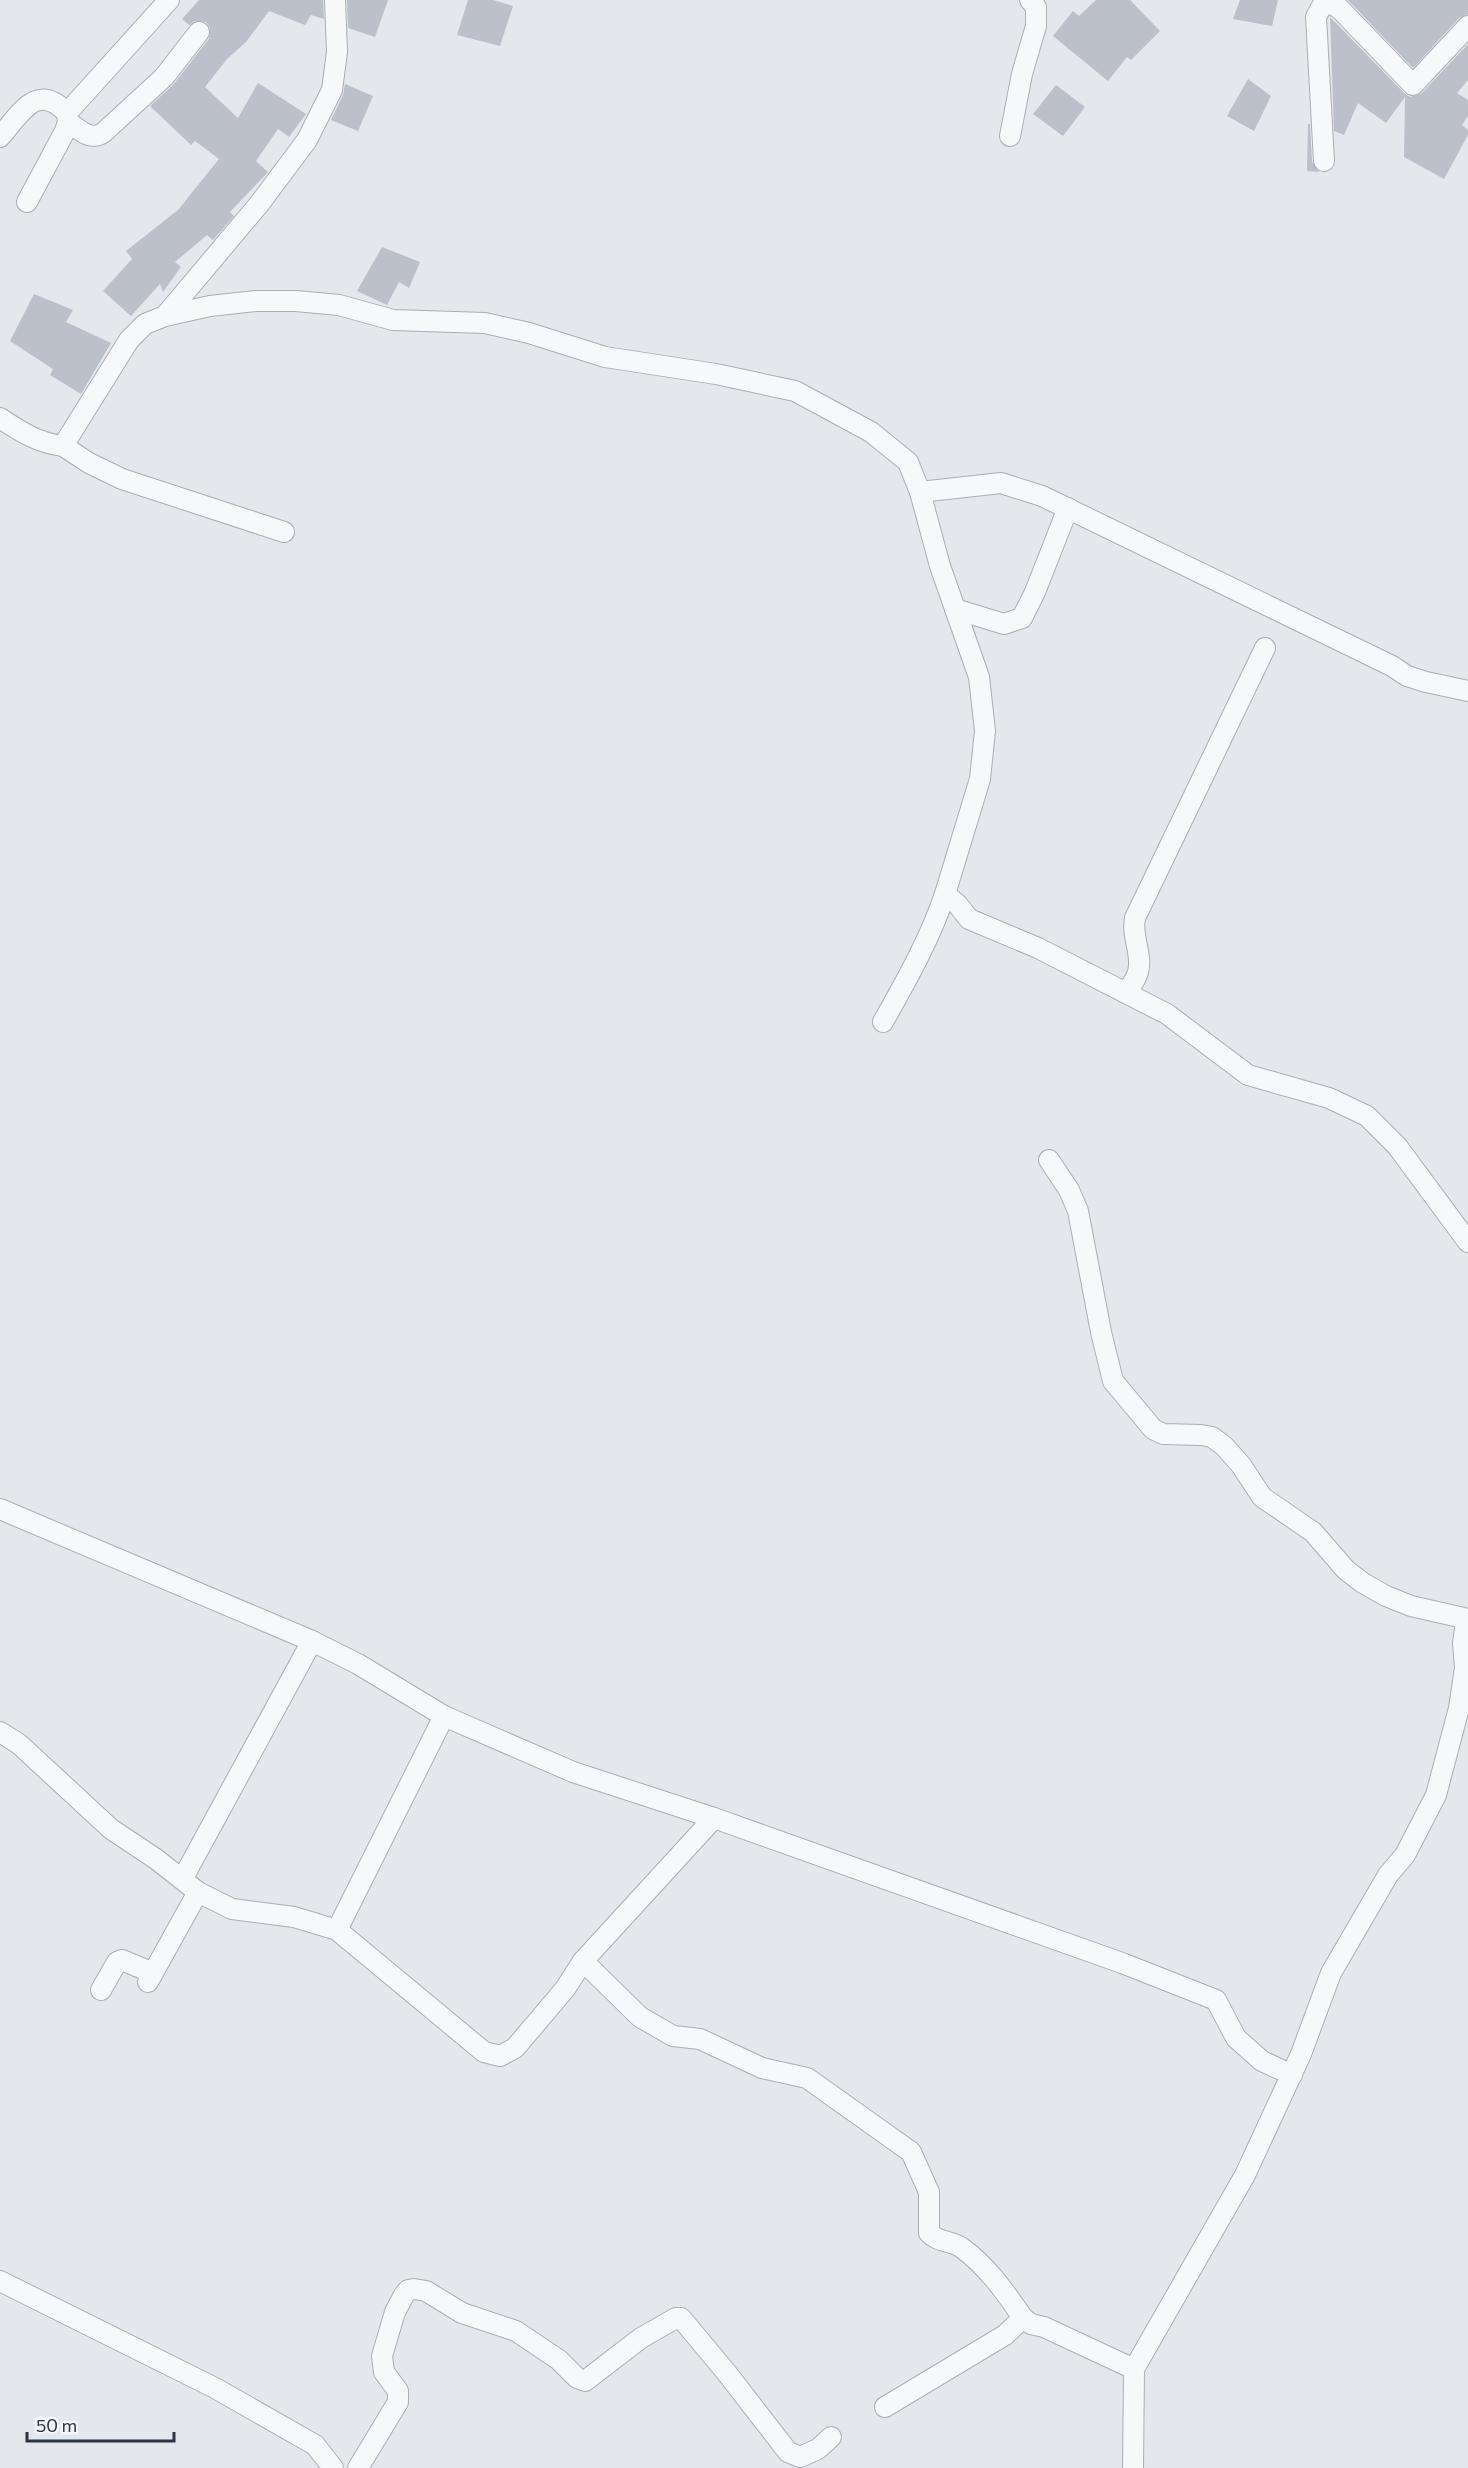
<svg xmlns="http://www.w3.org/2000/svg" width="1468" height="2468" viewBox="0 0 1468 2468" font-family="Commissioner,sans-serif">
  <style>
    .building { fill: #bbc0ca }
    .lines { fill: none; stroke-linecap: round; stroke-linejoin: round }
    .street-casing { stroke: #a9aeb7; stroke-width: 22 }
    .street { stroke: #f7f8fa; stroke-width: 20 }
  </style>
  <rect width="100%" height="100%" fill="#e4e7ec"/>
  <g class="building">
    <polygon points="199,0 323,0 324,19 311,15 305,25 269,11 246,42 227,59 205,87 238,118 258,83 306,114 289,137 278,129 256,161 268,172 230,212 234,216 213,240 207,235 175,262 181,267 163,292 160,284 131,316 103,291 132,259 126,251 178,210 219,159 195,141 191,145 150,106 173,85 209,39 210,28 206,22 195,21 189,25 182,19"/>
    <polygon points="347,0 388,0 375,37 348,28"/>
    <polygon points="468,0 493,0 513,6 500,46 457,35"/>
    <polygon points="1096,0 1130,0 1160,31 1131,60 1127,57 1108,81 1053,36 1073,11 1079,16"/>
    <polygon points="1240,0 1278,0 1272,26 1233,19"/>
    <polygon points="1348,0 1468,0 1468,14 1459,18 1413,68"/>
    <polygon points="1330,17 1404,93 1410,97 1422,93 1468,44 1468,80 1457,93 1468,100 1468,116 1462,125 1468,130 1468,135 1444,179 1404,157 1405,97 1386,123 1358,103 1344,135 1334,131"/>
    <polygon points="1248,79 1271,96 1254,131 1227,116"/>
    <polygon points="345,84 373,96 358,131 331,120 343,95"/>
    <polygon points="1056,85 1085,107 1063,136 1033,114"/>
    <polygon points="1308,124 1310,124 1312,162 1319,172 1307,171"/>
    <polygon points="382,247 420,262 409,288 399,282 387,305 357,291"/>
    <polygon points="34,294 73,310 66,322 111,343 81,394 50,375 53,369 10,341"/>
  </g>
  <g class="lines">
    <g class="street-casing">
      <g id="street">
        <path d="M68,122c12,8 22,19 35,11l61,-56 35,-45"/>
        <polyline points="1010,136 1022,74 1036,26 1036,7 1030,0"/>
        <path d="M0,137c21,-24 37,-56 67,-24l102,-113"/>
        <polyline points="1324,161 1316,17 1323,4 1331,4 1339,8 1413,85 1468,26"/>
        <polyline points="27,202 65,131 68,122 67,113"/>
        <polyline points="165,316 260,203 307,140 332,90 337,52 335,0"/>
        <path d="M0,418c21,14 38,25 63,28l66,-106 16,-16 20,-8 45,-10 46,-5h40l43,4 54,15 92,3 44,10 76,24 111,17 79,17 76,41 37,30 12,30 20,74 39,111 6,54 -5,48 -35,115 13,11 11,14 69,29 129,66 81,61 81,23 38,18 30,30 71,96"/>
        <polyline points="63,446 89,463 122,479 284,532"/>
        <polyline points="920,492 1001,483 1042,496 1392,666 1407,676 1426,682 1468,691"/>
        <polyline points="955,609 1004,624 1022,618 1035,592 1068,508"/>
        <path d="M1126,993c4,-6 10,-13 12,-21 5,-18 -7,-35 -3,-54l130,-270"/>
        <path d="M883,1022c23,-41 47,-83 62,-128"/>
        <polyline points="1049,1160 1069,1190 1078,1211 1101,1332 1113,1381 1153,1429 1163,1434 1201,1435 1212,1437 1224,1446 1241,1465 1262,1497 1313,1532 1346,1570 1363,1583 1386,1596 1411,1606 1468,1619"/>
        <polyline points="0,1509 312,1641 358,1664 444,1716 573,1772 714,1818 1122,1963 1216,2000 1236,2038 1262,2061 1292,2075"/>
        <path d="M0,1732l19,12 92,85 45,30 42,33 34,17 62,8 43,13 147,122 16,4 15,-8 50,-59 18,-28 57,56 33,19 27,3 62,29 45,10 104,74 18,40v41c10,10 22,7 33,15 25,18 44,45 61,70"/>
        <polyline points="183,1878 312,1641"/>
        <polyline points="337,1930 444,1716"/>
        <polyline points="583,1961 714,1818"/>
        <polyline points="148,1982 198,1892"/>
        <polyline points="101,1990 117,1962 122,1960 153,1973"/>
        <polyline points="0,2281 215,2388 315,2445 333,2468"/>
        <polyline points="885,2407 1005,2335 1023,2318 1031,2324 1044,2327 1134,2369"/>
        <polyline points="358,2468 398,2402 398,2391 384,2372 382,2356 395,2312 404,2295 408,2290 414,2289 426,2291 462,2313 516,2331 559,2360 577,2378 585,2381 641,2338 676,2318 681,2318 726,2372 788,2452 800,2457 818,2449 831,2437"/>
        <polyline points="1133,2468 1134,2369 1245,2175 1301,2054 1331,1973 1388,1875 1405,1855 1436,1795 1459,1708 1465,1668 1463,1643 1465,1629 1468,1626"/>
      </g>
    </g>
    <use href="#street" class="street"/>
  </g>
  <path d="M27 2432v9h147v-9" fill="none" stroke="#2b3445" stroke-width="3"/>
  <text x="36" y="2432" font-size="18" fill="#2b3445" stroke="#f4f6f9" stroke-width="4.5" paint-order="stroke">50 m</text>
</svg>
